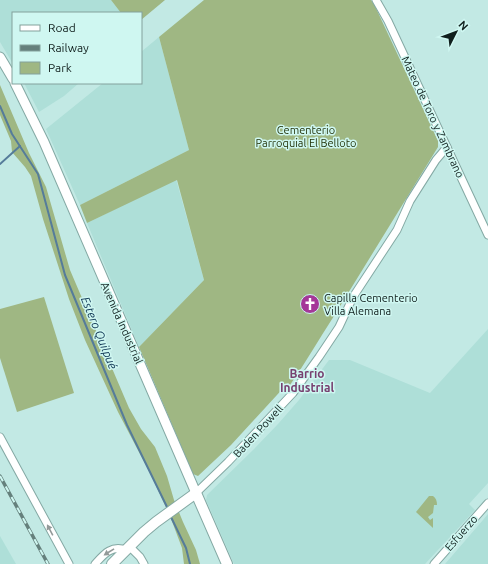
<svg xmlns="http://www.w3.org/2000/svg" width="488" height="564" viewBox="0 0 488 564" font-family="Ubuntu,sans-serif">
  <style>
    .built { fill: #aedfd8 }
    .green { fill: #9fb783 }
    .lines { fill: none; stroke-linecap: round; stroke-linejoin: round }
    .stream { stroke: #557c9a; stroke-width: 2 }
    .minor-casing { stroke: #84a9a4; stroke-width: 9 }
    .tertiary-casing { stroke: #84a9a4; stroke-width: 11 }
    .secondary-casing { stroke: #84a9a4; stroke-width: 12 }
    .minor { stroke: #fff; stroke-width: 7 }
    .tertiary { stroke: #fff; stroke-width: 9 }
    .secondary { stroke: #fff; stroke-width: 10 }
    .rail-casing { stroke: #65807c; stroke-width: 3.5 }
    .rail { stroke: #cff7f1; stroke-width: 2; stroke-dasharray: 6; stroke-linecap: butt }
    .oneway { fill: #939a99 }
    .labels { text-anchor: middle; stroke-width: 3; stroke-linejoin: round; paint-order: stroke }
    .street-label { font-size: 11px; fill: #101f1d; stroke: #cff7f1 }
    .park-label { font-size: 11px; fill: #25360c; stroke: #cff7f1 }
    .poi-label { font-size: 11px; fill: #101f1d; stroke: #cff7f1; text-anchor: start }
    .water-label { font-size: 12px; font-style: italic; fill: #113855; stroke: #cff7f1 }
    .neighbourhood-label { font-size: 12px; font-weight: bold; fill: #774170; stroke: #cff7f1 }
  </style>
  <rect width="100%" height="100%" fill="#c2e9e4"/>
  <g class="built">
    <polygon points="0,0 111,0 121,13 13,13 13,64 0,42"/>
    <polygon points="159,37 189,150 80,205 46,129 103,83 141,83 141,52"/>
    <polygon points="24,83 79,83 64,96 39,112"/>
    <polygon points="176,179 204,280 139,347 87,223"/>
    <polygon points="488,329 488,483 469,504 475,510 425,564 234,564 206,500 207,495 253,450 278,424 299,400 329,360 350,360 430,393"/>
    <polygon points="488,514 488,564 445,564 483,520"/>
    <polygon points="0,536 16,564 0,564"/>
  </g>
  <g class="green">
    <polygon points="111,0 165,0 141,20 141,13 121,13"/>
    <path d="M204,0h167l3,4 64,137v6l-104,169c-15,23 -28,46 -44,69l-2,-2 -57,62 -33,31 -5,-2 -54,-127 65,-67 -27,-100 -90,43 -7,-18 109,-55 -30,-113z"/>
    <polygon points="0,85 29,153 46,187 70,270 129,408 141,429 155,447 167,476 174,500 183,522 196,550 200,564 184,564 182,548 170,516 151,475 118,412 85,340 69,299 43,219 31,176 25,167 12,152 11,141 0,115"/>
    <polygon points="44,297 74,393 17,412 0,358 0,309"/>
    <path d="M429,496h4c3,2 4,5 4,9h-3l-1,8 -5,4 2,3 3,-2v10l-17,-16z"/>
  </g>
  <g class="lines">
    <g class="stream">
      <polyline points="0,106 12,134 38,174 65,275 127,425 168,509"/>
      <polyline points="0,164 20,146"/>
      <polyline points="170,515 186,548 190,564"/>
    </g>
    <g class="minor-casing">
      <g id="minor">
        <polyline points="376,0 388,21 488,235"/>
        <polyline points="0,437 69,564"/>
        <polyline points="196,493 228,462 293,393 319,357 339,327 353,297 397,230 410,201 436,160 447,147"/>
        <polyline points="129,546 140,557 144,564"/>
        <path d="M95,564c9,-10 16,-19 31,-14"/>
        <polyline points="434,564 488,503"/>
      </g>
    </g>
    <g class="tertiary-casing">
      <g id="tertiary">
        <polyline points="0,57 13,79"/>
        <polyline points="15,83 44,142 196,493"/>
      </g>
    </g>
    <g class="secondary-casing">
      <polyline id="secondary" points="112,564 144,532 156,522 196,493 227,564"/>
    </g>
    <use href="#minor" class="minor"/>
    <use href="#tertiary" class="tertiary"/>
    <use href="#secondary" class="secondary"/>
    <g class="rail-casing">
      <polyline id="rail" points="0,476 48,564"/>
    </g>
    <use href="#rail" class="rail"/>
  </g>
  <defs><path id="oneway-solid" d="M-6-.8H1V-3.2L6.5 0L1 3.2V.8H-6Z"/></defs>
  <g class="oneway">
    <use href="#oneway-solid" transform="translate(50 530) rotate(-118)"/>
    <use href="#oneway-solid" transform="translate(109 552) rotate(148)"/>
  </g>
  <defs>
    <g id="church-disc" transform="scale(1)"><circle r="9.5" fill="#a43898" stroke="#cff7f1"/><path d="M-1.2-6h2.4v3.5h3.3v2.4h-3.3V6h-2.4V-.1h-3.3v-2.4h3.3Z" fill="#fff"/></g>
  </defs>
  <g fill-rule="evenodd">
    <use href="#church-disc" x="310" y="304"/>
  </g>
  <g class="labels">
    <g class="street-label">
      <text transform="translate(433 117) rotate(65)" y="4">Mateo de Toro y Zambrano</text>
      <text transform="translate(122 323) rotate(66)" y="4">Avenida Industrial</text>
      <text transform="translate(258 431) rotate(-47)" y="4">Baden Powell</text>
      <text transform="translate(461 533) rotate(-49)" y="4">Esfuerzo</text>
    </g>
    <g class="park-label">
      <text x="306" y="134">Cementerio<tspan x="306" dy="13">Parroquial El Belloto</tspan></text>
    </g>
    <g class="poi-label">
      <text x="324" y="302">Capilla Cementerio<tspan x="324" dy="13">Villa Alemana</tspan></text>
    </g>
    <g class="water-label">
      <text transform="translate(99 333) rotate(68)" y="4">Estero Quilpué</text>
    </g>
    <g class="neighbourhood-label">
      <text x="307" y="378">Barrio<tspan x="307" dy="14">Industrial</tspan></text>
    </g>
  </g>
  <rect x="12" y="12" width="130" height="72" fill="#cff7f1" stroke="#83a19c"/>
  <rect x="20" y="25" width="20" height="6" fill="#ffffff" stroke="#83a19c"/>
  <text x="48" y="32" font-size="12" fill="#101f1d">Road</text>
  <rect x="20" y="45" width="20" height="6" fill="#65807c" stroke="#83a19c"/>
  <text x="48" y="52" font-size="12" fill="#101f1d">Railway</text>
  <rect x="20" y="62" width="20" height="12" fill="#9fb783" stroke="#83a19c"/>
  <text x="48" y="72" font-size="12" fill="#101f1d">Park</text>
  <g transform="translate(456 32) rotate(48)" stroke="#cff7f1" stroke-width="3" paint-order="stroke">
  <path d="M0-3L7 15L0 10L-7 15Z" fill="#101f1d"/>
  <text y="-6" font-size="11" font-weight="bold" text-anchor="middle" fill="#101f1d">N</text>
  </g>
</svg>
